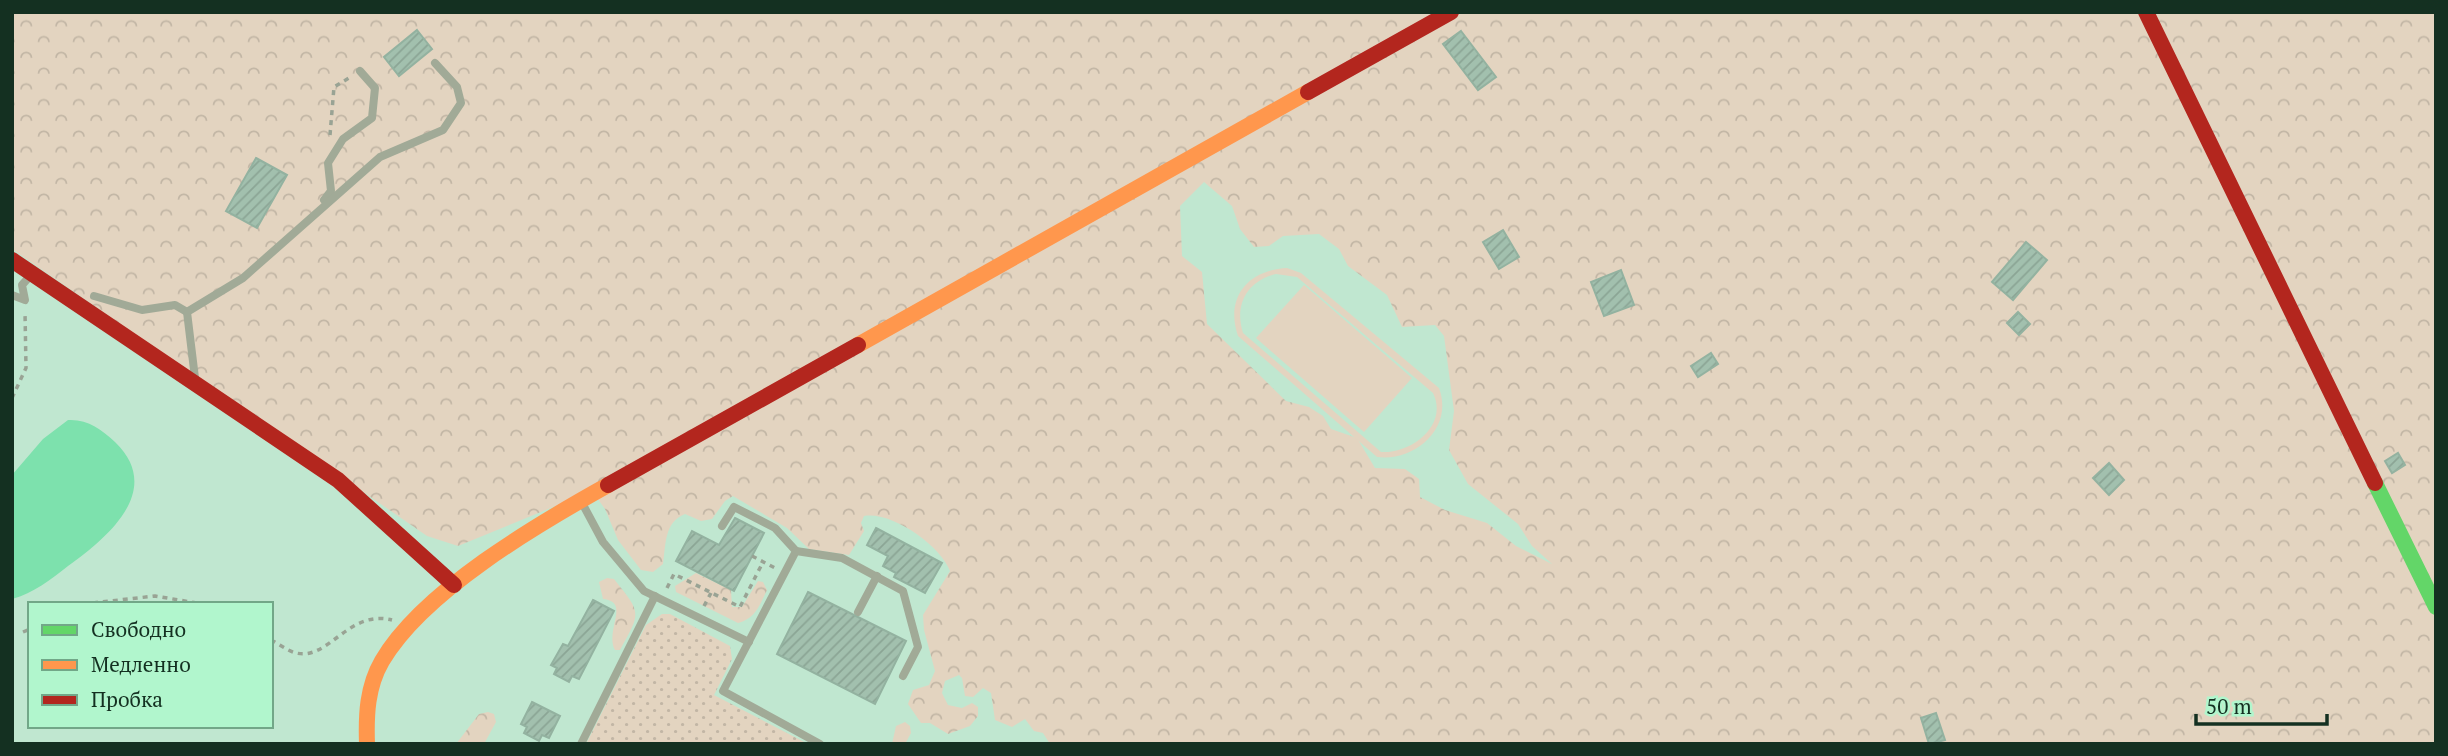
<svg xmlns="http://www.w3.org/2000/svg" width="2448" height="756" viewBox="0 0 2448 756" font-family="'PT Serif',serif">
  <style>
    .grass { fill: url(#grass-dots) }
    .forest { fill: url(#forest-crowns); fill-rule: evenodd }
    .park { fill: #e3d4c0; fill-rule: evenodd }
    .water { fill: #7de1ad }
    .building { fill: url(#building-hatch); stroke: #93b2a0; stroke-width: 2 }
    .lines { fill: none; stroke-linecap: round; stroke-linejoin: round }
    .path { stroke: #99a394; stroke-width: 3.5; stroke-dasharray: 5 5; stroke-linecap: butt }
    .lane { stroke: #a1aa97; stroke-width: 8 }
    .fast { stroke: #63d668; stroke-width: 16 }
    .slow { stroke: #ff974d; stroke-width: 16 }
    .jam { stroke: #b3261e; stroke-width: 16 }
  </style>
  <defs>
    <pattern id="grass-dots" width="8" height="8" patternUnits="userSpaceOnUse" patternTransform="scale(1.75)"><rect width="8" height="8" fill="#e3d4c0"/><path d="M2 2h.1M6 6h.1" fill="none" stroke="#c2b6a5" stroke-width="1.8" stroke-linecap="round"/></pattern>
    <pattern id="forest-crowns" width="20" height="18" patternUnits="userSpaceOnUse" patternTransform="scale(1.75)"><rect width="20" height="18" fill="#e3d4c0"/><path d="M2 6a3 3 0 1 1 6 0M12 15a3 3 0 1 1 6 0" fill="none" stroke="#c2b6a5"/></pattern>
    <pattern id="building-hatch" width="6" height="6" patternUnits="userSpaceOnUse" patternTransform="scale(1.75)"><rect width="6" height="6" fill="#a2c0ae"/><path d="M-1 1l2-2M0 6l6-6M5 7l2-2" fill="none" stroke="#8ba595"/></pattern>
  </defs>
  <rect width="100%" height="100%" fill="#c0e7d0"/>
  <polygon class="grass" points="662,614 670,614 730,646 732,659 714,695 808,744 586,744 646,625"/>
  <g class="forest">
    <path d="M12,12h2424v732h-1386l-7,-11 -9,-2 -9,-12 -13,8 -17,-7 -4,-27 -8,-5 -10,9 -8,-1 -3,-18 -3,-3 -14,6 -3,12 6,12 14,3 10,-5 6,4v9l-8,10 -22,8 -18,-11h-9l-13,-19 5,-14 16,-5 6,-14 -11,-41 -1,-15 27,-44c-9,-25 -58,-60 -86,-55l-3,7 3,8 -15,24 -40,-6 -22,-21 -54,-32 -8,5 -13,18 -11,2 -16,-7c-21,8 -19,31 -22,50l-10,8 -12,-2 -23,-30 -13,-31 -13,-18 -134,55 -31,-10 -415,-287zM1204,182l28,24 8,23 14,18 15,-1 14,-10 36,-2 20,15 9,17 39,29 15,32 33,-2 9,11 10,75 -5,39 19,34 50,40 14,22 20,18 -36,-18 -29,-23 -42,-13 -25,-13 -1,-18 -14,-10 -30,-1 -18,-30 -26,-9 -8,-13 -14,-9 -23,-6 -79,-77 -5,-52 -20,-16 -2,-50z"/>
    <path d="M696,573l35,17 1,17h10l16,-26 5,1 4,8c-8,16 -11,28 -29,33l-62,-31 -1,-6z"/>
    <path d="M607,578l7,1c28,35 27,33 6,71h-5c-10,-21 16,-48 -12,-51l-4,-17z"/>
    <polygon points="488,712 494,714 496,722 484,744 456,744 479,714"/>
    <polygon points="905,722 910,726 911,733 905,744 892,744 896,726"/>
  </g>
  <g class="park">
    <path d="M1287,268l14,5 138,115c15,40 -24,74 -62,69l-139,-121c-13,-38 9,-66 49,-68zM1276,274l21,3 136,116c16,33 -23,61 -52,59l-138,-119c-9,-28 4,-52 33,-59z"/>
    <polygon points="1304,285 1412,378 1364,432 1256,338"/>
  </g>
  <path class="water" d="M68,420c20,-1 33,9 47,22 50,48 -8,96 -47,124 -18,14 -34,27 -56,33v-124l31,-36z"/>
  <g class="building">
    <polygon points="417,30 432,49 399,76 384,57"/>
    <polygon points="1461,31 1496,77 1478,90 1443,44"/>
    <polygon points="256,158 287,175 257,228 226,211"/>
    <polygon points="1503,230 1519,257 1499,269 1483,242"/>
    <polygon points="2026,242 2047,260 2013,300 1992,282"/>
    <polygon points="1621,270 1634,305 1604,316 1591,282"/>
    <polygon points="2018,312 2030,324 2019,335 2007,323"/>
    <polygon points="1711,353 1718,364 1698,377 1691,366"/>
    <polygon points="2398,453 2405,465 2392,473 2385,461"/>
    <polygon points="2109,463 2124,480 2109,495 2093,478"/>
    <polygon points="735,518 764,533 734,591 676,561 692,531 719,545"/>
    <polygon points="876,528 942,563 925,593 894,577 896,573 883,566 888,556 867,545"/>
    <polygon points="808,592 906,641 875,704 777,654"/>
    <polygon points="593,600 614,611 579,679 572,676 569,682 554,674 557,668 551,665 563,644 568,646"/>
    <polygon points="532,702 560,716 549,738 542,735 539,741 524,733 527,727 521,724"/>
    <polygon points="1936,713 1945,740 1929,744 1921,718"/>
  </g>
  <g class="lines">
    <g class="path">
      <polyline points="330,135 334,87 349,78"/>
      <polyline points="12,398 26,368 25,312"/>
      <polyline points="752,556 775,568"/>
      <polyline points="667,588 674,574 740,607 763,562"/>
      <polyline points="83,604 155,596 203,604"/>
      <polyline points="704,606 711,593"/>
      <polyline points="23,632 30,629"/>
      <path d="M271,640c8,4 17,11 25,13 33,8 52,-44 96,-33"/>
    </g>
    <g class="lane">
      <polyline points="324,200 331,191 328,163 343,139 372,118 375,88 360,71"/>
      <polyline points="12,295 25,300 22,285 30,276"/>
      <polyline points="94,296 142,310 175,305 187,312"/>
      <polyline points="195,378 187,312 243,278 380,157 443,130 461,103 457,87 435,63"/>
      <polyline points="581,501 603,542 644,591 749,642"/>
      <polyline points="722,526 734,507 775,528 796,551 723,691 820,744"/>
      <polyline points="796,551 842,558 903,591 918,647 903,676"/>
      <polyline points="858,612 877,576"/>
      <polyline points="581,744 655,596"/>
    </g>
    <polyline class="fast" points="2375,483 2436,607"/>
    <g class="slow">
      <polyline points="858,345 1308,92"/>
      <path d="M367,744c-1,-29 0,-57 15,-83 41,-70 156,-137 226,-176"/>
    </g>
    <g class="jam">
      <polyline points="2146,12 2375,483"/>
      <polyline points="1308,92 1451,12"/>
      <polyline points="12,260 338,480 454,585"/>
      <polyline points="608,485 858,345"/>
    </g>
  </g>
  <rect width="2448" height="756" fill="none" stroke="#143021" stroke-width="28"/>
  <rect x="28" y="602" width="245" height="126" fill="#b1f6cd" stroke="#72a788" stroke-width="2"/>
  <rect x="42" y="625" width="35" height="10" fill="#63d668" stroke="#72a788" stroke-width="2"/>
  <text x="91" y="637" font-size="21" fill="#143021">Свободно</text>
  <rect x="42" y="660" width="35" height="10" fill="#ff974d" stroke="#72a788" stroke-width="2"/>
  <text x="91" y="672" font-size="21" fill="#143021">Медленно</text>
  <rect x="42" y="695" width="35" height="10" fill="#b3261e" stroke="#72a788" stroke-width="2"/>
  <text x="91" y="707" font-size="21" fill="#143021">Пробка</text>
  <path d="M2196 714v10h131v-10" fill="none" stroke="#143021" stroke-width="3.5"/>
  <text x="2206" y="714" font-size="21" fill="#143021" stroke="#b1f6cd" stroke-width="5" paint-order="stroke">50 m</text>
</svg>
